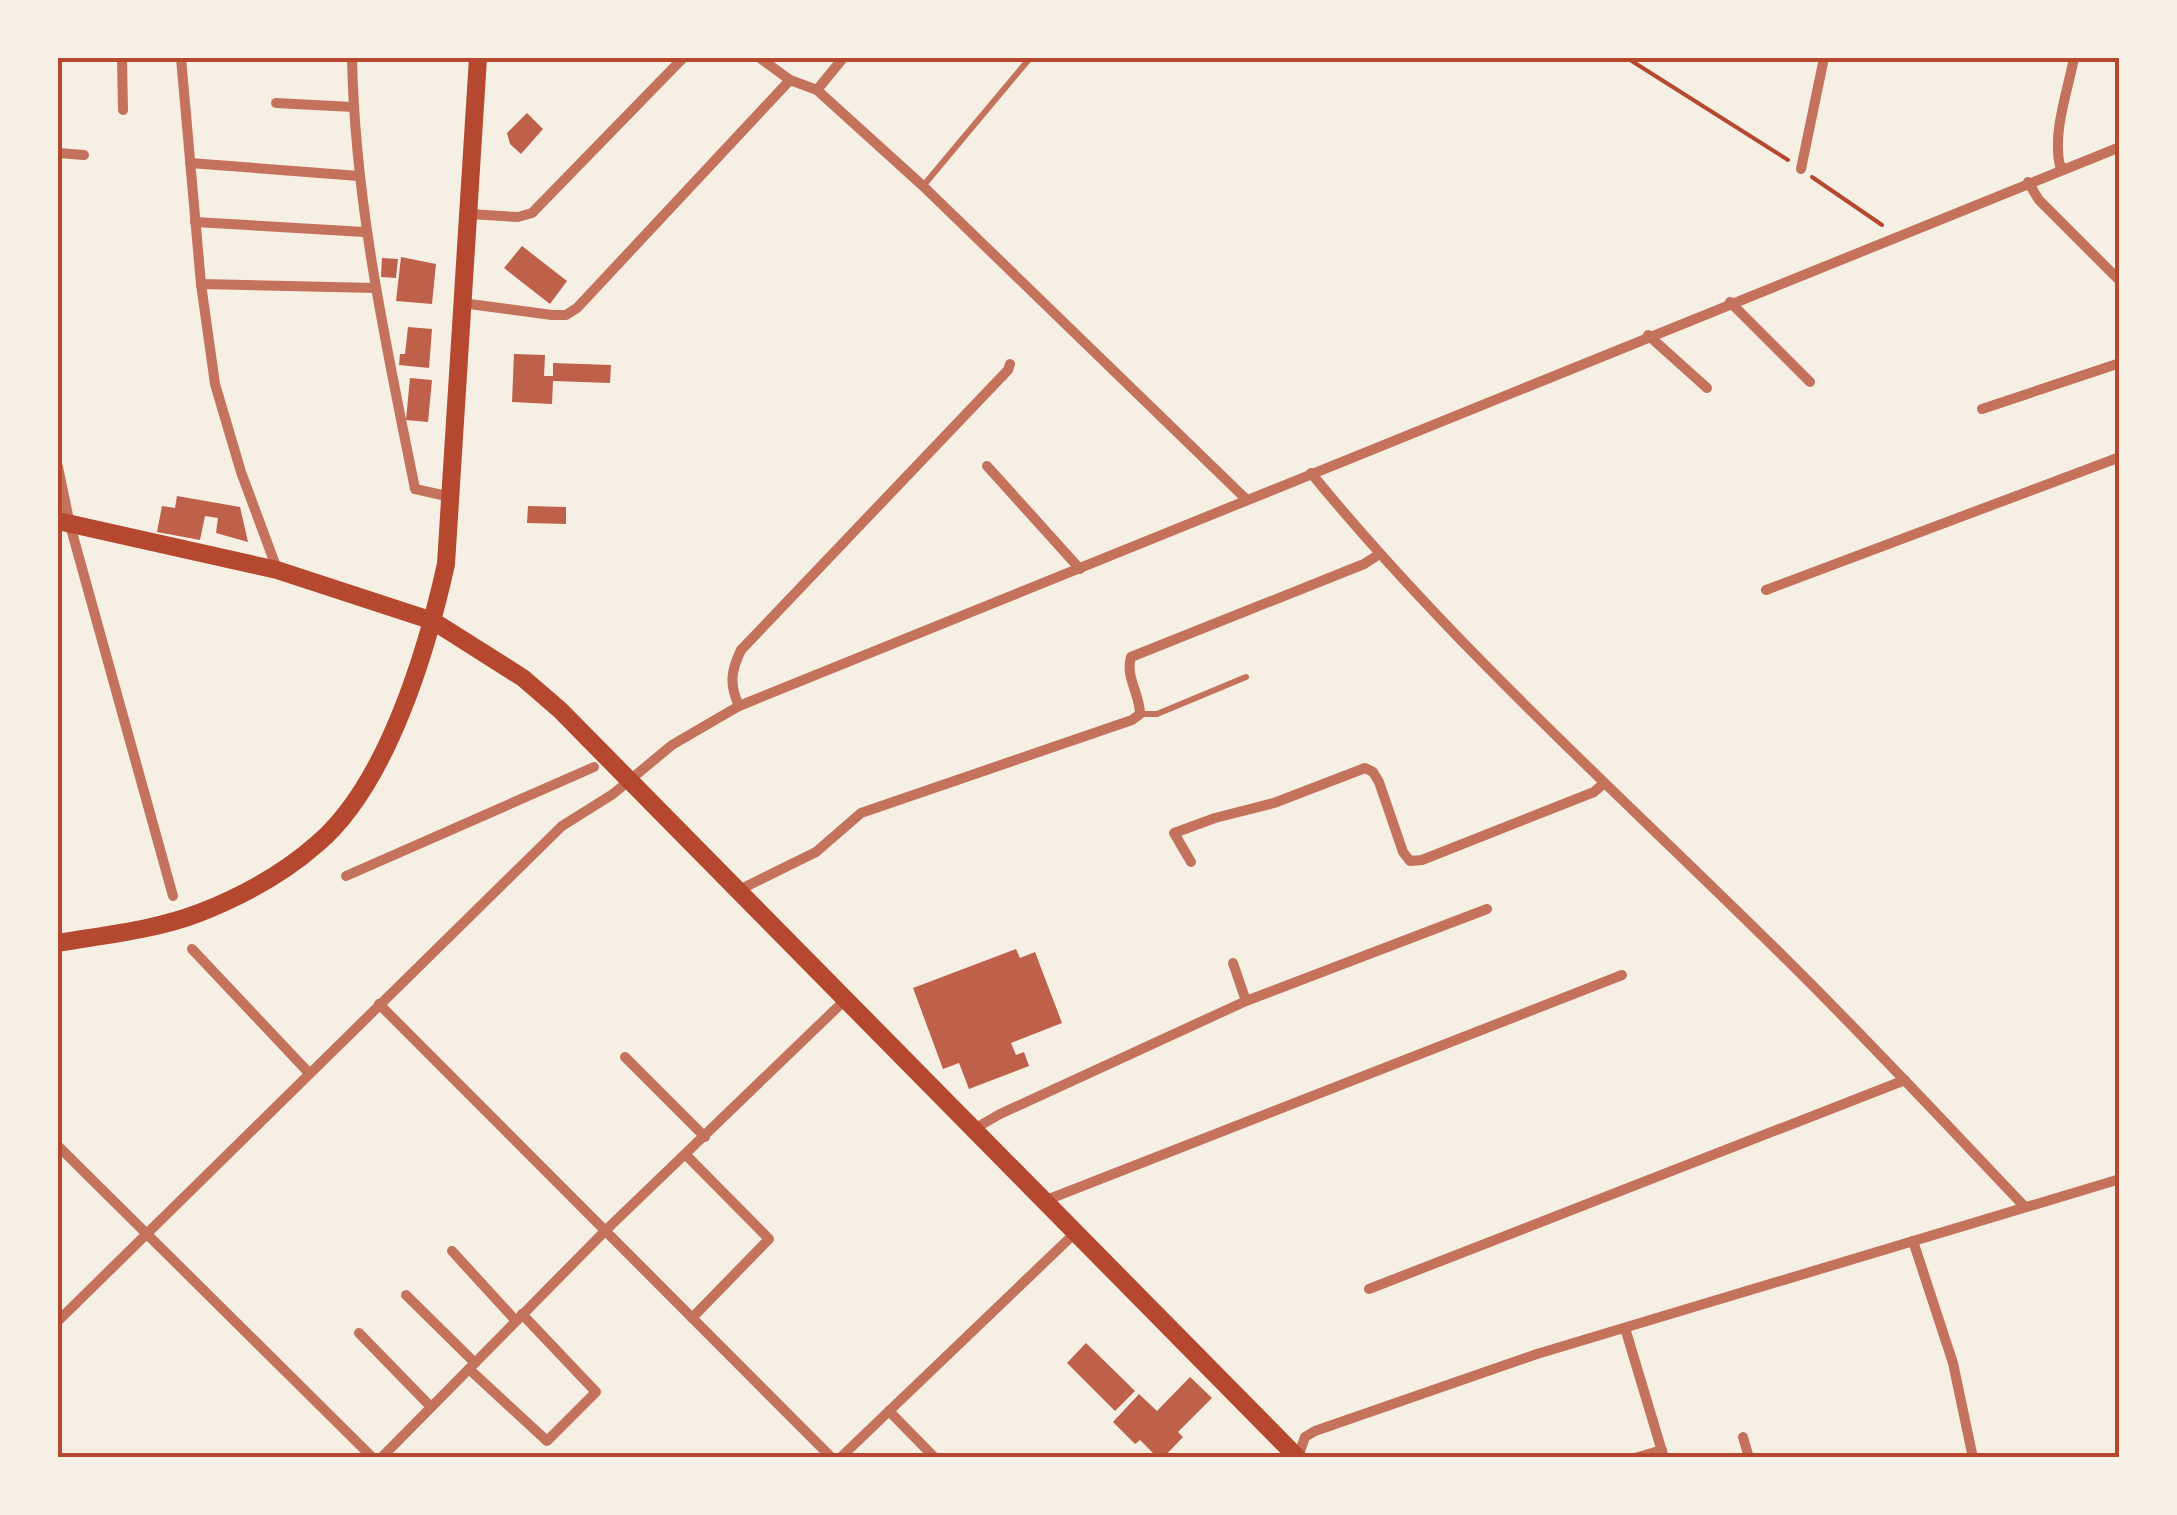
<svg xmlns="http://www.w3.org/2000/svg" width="2177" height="1515" viewBox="0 0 2177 1515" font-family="'Noto Sans',sans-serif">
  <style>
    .building { fill: #bf614a }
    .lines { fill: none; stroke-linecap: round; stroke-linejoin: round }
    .path { stroke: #b5482f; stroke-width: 4 }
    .service { stroke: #c5725c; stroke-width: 6 }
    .minor { stroke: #c5725c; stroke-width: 10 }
    .secondary { stroke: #b5482f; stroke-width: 18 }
    .neatline { fill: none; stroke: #b5482f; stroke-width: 4 }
  </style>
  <rect width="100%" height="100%" fill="#f6efe4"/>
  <g class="building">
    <polygon points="527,113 543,129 521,154 510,144 507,133"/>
    <polygon points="522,246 567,281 550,304 504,268"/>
    <polygon points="401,257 436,264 432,304 396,301"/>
    <polygon points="382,258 398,259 396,278 381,277"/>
    <polygon points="408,327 432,329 429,368 399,365 400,354 405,354"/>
    <polygon points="514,354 545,355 544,376 553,376 553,363 611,365 610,383 553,381 552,404 512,402"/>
    <polygon points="410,378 432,380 428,422 406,420"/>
    <polygon points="177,496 240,507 248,542 216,533 218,518 205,516 200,540 157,532 162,506 175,508"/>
    <polygon points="528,506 566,507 566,524 527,523"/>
    <polygon points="1016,949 1020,958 1035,952 1062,1023 1011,1043 1016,1055 1024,1052 1029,1066 969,1089 959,1063 943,1069 913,988"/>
    <polygon points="1086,1343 1135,1391 1115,1411 1067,1363"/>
    <polygon points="1190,1377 1212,1398 1178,1432 1183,1437 1163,1458 1158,1458 1140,1440 1135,1444 1113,1422 1139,1394 1157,1411"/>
  </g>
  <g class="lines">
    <g class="path">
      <polyline points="1627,58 1788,160"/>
      <polyline points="1812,177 1882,225"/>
    </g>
    <g class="service">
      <polyline points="923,186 1030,58"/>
      <polyline points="1140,714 1157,714 1246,677"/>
    </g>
    <g class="minor">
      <polyline points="122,58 123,110"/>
      <polyline points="181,58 201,284 215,384 241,472 277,569"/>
      <path d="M352,58c3,147 34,286 63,431l36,8"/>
      <polyline points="760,58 790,80 817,90 923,186 1247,500"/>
      <polyline points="817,90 843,58"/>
      <polyline points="276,103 353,107"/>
      <polyline points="58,153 84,155"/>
      <polyline points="190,163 359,176"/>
      <path d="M2064,168l-4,-2c-8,-33 8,-76 14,-108"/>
      <polyline points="1801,169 1824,58"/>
      <polyline points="2028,182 2039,200 2120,281"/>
      <polyline points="469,214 518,217 532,213 683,58"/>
      <polyline points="195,222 364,232"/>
      <polyline points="201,284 375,288"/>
      <polyline points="1730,302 1810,382"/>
      <polyline points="462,303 552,315 566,315 577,308 790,80"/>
      <polyline points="1648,335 1707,388"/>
      <polyline points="1982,409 2120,363"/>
      <polyline points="987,466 1080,569"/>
      <polyline points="58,467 70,525 173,896"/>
      <path d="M1311,473c144,176 316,328 477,488 81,80 158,163 237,246"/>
      <polyline points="1766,590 2120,457"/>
      <path d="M739,706c-10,-22 -8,-35 2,-56l267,-280 2,-6"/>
      <polyline points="1191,862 1174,833 1215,818 1274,803 1365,768 1373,772 1379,782 1403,852 1410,861 1422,860 1594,792 1604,783"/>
      <polyline points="346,876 594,767"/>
      <path d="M737,891l79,-39 45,-39 271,-93 8,-6c0,-20 -15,-37 -9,-57l233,-93 14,-9"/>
      <polyline points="192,949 309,1073"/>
      <polyline points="1233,963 1246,1001"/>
      <polyline points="379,1004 832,1458"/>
      <polyline points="625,1057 705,1137"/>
      <polyline points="974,1129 1000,1114 1246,1001 1487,909"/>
      <polyline points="58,1146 373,1458"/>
      <polyline points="686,1155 769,1239 692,1318"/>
      <polyline points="1044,1201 1622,975"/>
      <polyline points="1913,1241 1953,1363 1973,1458"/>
      <polyline points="452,1251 516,1321"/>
      <polyline points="1369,1289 1905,1080"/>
      <polyline points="406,1295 475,1363"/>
      <polyline points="58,1321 562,826 613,794 672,745 739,706 2120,147"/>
      <polyline points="1625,1328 1664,1458"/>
      <polyline points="359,1333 431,1407"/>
      <polyline points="469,1369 547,1441 596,1392 522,1314"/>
      <polyline points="889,1411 935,1458"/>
      <polyline points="1743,1437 1749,1458"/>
      <polyline points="1298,1457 1305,1437 1315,1431 1537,1354 2120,1179"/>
      <polyline points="381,1458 605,1231 845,1000"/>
      <polyline points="840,1458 1075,1233"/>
      <polyline points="1635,1458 1662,1450"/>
    </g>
    <g class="secondary">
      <polyline points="58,521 277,570 433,621 523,678 560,710 1298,1458"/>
      <path d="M58,943c46,-8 97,-13 141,-30 41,-16 85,-40 118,-69 70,-59 110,-194 129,-280l32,-506"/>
    </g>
  </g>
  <rect width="2177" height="1515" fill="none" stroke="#f6efe4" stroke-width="120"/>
  <rect x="60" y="60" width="2057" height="1395" class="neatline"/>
</svg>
